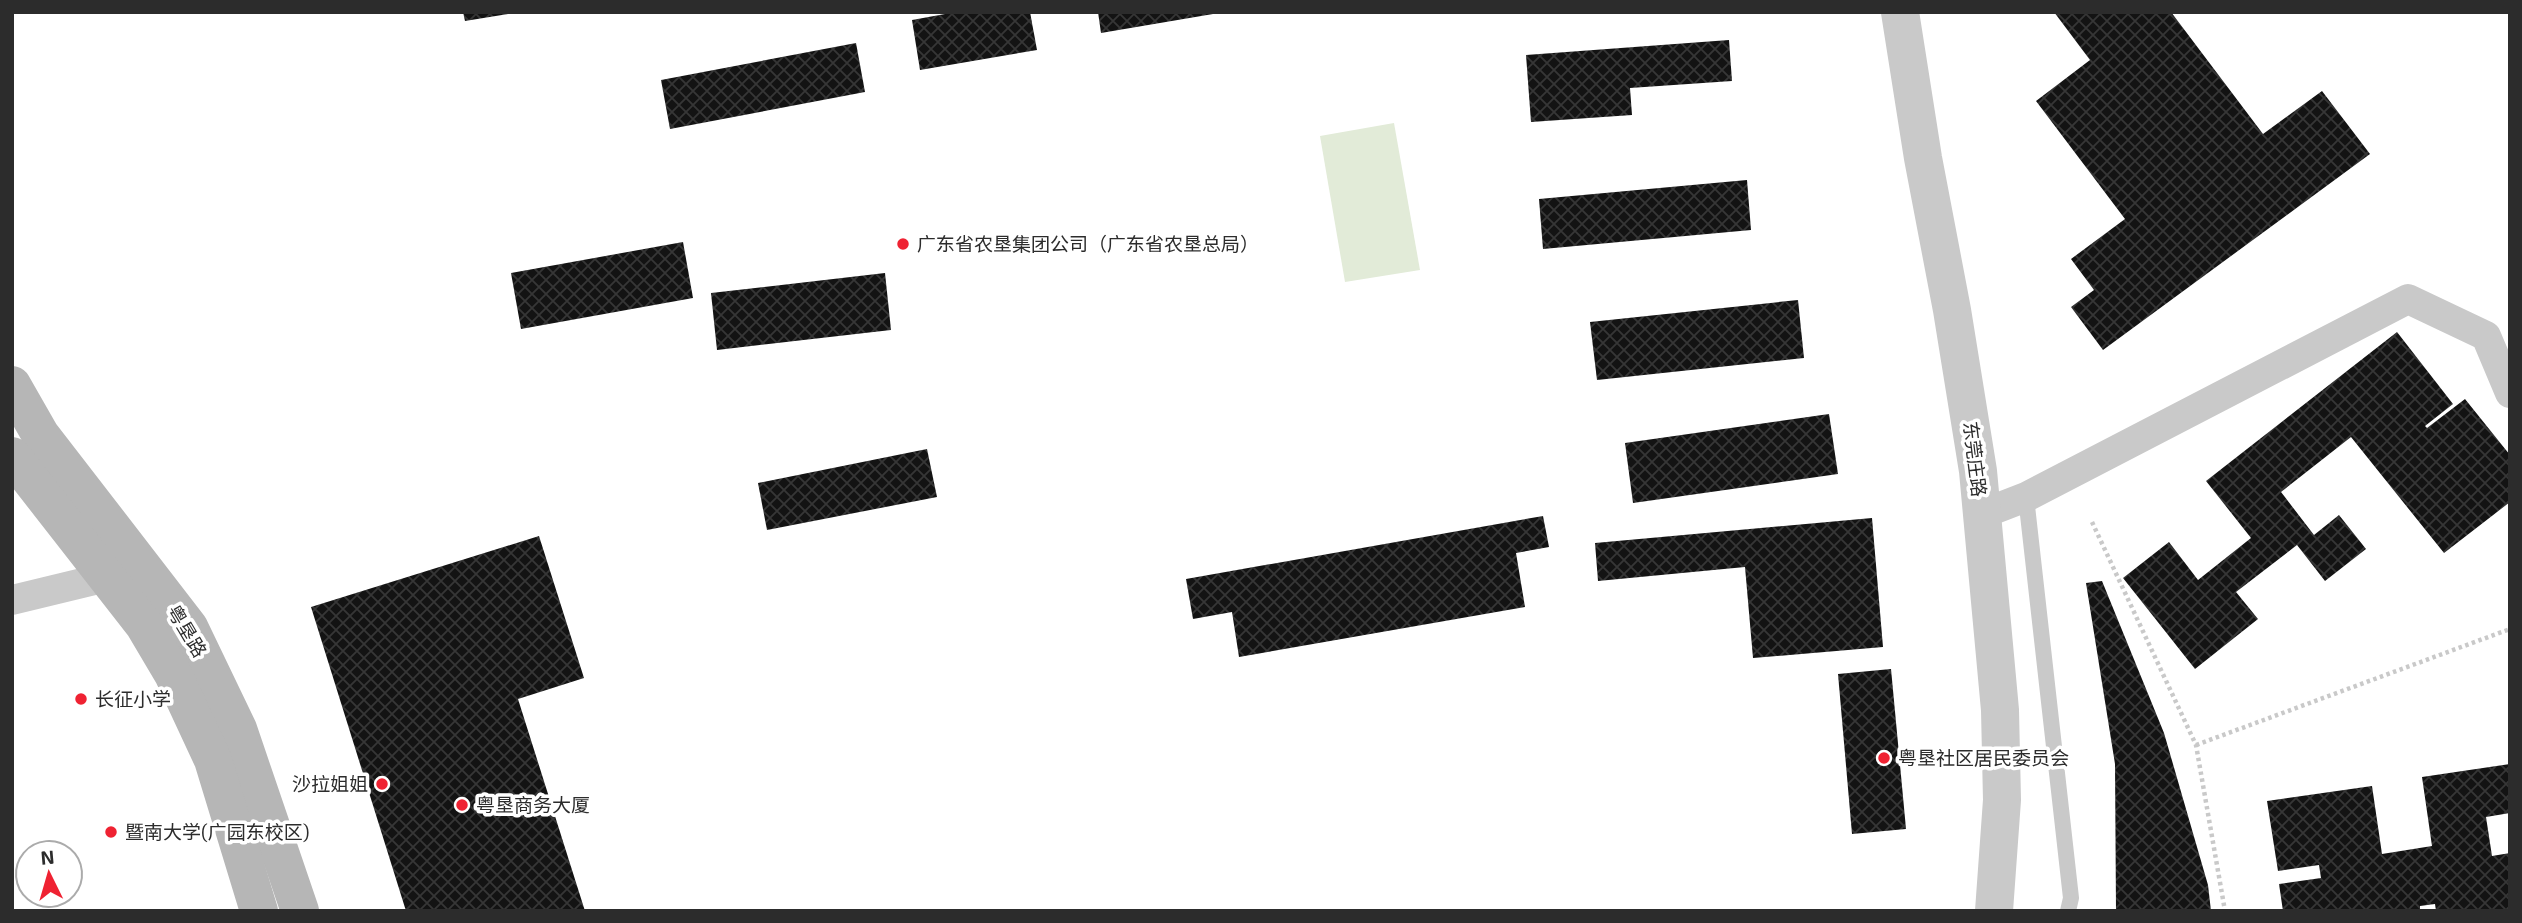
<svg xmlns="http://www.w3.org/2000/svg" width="2522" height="923" viewBox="0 0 2522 923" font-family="'Exo 2','Noto Sans SC',sans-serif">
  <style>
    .garden { fill: #e2ebd8 }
    .building { fill: url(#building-cross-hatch) }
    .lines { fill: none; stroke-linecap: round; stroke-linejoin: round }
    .path { stroke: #c9c9c9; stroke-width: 4.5; stroke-dasharray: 3.5 3.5; stroke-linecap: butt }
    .service { stroke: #c9c9c9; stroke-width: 16 }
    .minor { stroke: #c9c9c9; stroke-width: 30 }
    .tertiary { stroke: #c9c9c9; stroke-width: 38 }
    .secondary { stroke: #b6b6b6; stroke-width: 38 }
    .poi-dot { fill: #ef2232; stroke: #fff; stroke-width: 2.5 }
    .labels { text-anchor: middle; stroke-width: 7; stroke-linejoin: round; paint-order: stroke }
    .poi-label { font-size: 19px; fill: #2c2c2c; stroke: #fff; text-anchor: start }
    .street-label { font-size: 19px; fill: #2c2c2c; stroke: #fff }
  </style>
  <defs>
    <pattern id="building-cross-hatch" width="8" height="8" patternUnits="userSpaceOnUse" patternTransform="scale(1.75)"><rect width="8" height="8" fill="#131313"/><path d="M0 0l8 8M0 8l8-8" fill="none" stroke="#363636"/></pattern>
  </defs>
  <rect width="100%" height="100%" fill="#fff"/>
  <polygon class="garden" points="1394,123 1420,270 1345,282 1320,136"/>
  <g class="building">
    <polygon points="463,12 508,12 508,14 465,21"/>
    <polygon points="956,12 1030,12 1037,50 920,70 912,20"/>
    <polygon points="1098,12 1213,12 1213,14 1101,33"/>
    <polygon points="2054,12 2171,12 2263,134 2322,91 2370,154 2103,350 2071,307 2094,290 2071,259 2125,219 2036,101 2090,60"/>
    <polygon points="1729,40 1732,81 1630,88 1632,115 1531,122 1526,55"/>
    <polygon points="856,43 865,92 670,129 661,80"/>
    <polygon points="1747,180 1751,230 1543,249 1539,199"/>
    <polygon points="683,242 693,298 521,329 511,273"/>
    <polygon points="885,273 891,330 717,350 711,293"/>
    <polygon points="1798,300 1804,358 1597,380 1590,322"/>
    <polygon points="2397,332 2453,404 2425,426 2427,428 2465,399 2510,455 2510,502 2444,553 2351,437 2281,492 2314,535 2339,515 2366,549 2325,581 2297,545 2236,592 2258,619 2195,669 2123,578 2169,542 2198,580 2251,538 2206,481"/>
    <polygon points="1829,414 1838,474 1633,503 1625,443"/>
    <polygon points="927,449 937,497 767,530 758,483"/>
    <polygon points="1543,516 1549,547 1516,553 1525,607 1239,657 1232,612 1193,619 1186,579"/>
    <polygon points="1872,518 1883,647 1753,658 1745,567 1598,581 1595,543"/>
    <polygon points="539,536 584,678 518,699 585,911 406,911 311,607"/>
    <polygon points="2102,581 2164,733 2208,885 2211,911 2116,911 2115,764 2086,583"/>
    <polygon points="1891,669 1906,829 1852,834 1838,674"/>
    <polygon points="2510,764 2510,813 2486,817 2492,856 2510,853 2510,911 2436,911 2435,904 2420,906 2420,911 2283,911 2279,884 2321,878 2319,865 2278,871 2267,801 2372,786 2382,854 2432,846 2422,777"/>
  </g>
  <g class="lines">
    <g class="path">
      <polyline points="2092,522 2196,745 2225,911"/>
      <polyline points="2196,745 2510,629"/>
    </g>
    <polyline class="service" points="2026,497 2071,898 2068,911"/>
    <g class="minor">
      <polyline points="1982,514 2026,497 2408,299 2486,336 2510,393"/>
      <polyline points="12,600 107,577"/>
    </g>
    <polyline class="tertiary" points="1900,12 1923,158 1952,310 1978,471 2000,710 2002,800 1994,911"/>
    <g class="secondary">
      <polyline points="12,385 40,434 189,627 238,729 300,911"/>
      <polyline points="12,456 144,625 173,674 213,760 259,911"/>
    </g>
  </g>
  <g class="poi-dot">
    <circle cx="903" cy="244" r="7"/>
    <circle cx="81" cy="699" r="7"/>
    <circle cx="1884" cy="758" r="7"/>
    <circle cx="382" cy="784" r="7"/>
    <circle cx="462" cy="805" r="7"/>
    <circle cx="111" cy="832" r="7"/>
  </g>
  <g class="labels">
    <g class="poi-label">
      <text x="917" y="251">广东省农垦集团公司（广东省农垦总局）</text>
      <text x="95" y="706">长征小学</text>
      <text x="1898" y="765">粤垦社区居民委员会</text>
      <text x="368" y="791" text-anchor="end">沙拉姐姐</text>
      <text x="476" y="812">粤垦商务大厦</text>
      <text x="125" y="839">暨南大学(广园东校区)</text>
    </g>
    <g class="street-label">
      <text transform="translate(1975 459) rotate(83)" y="7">东莞庄路</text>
      <text transform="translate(187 631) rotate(59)" y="7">粤垦路</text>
    </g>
  </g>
  <rect width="2522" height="923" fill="none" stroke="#2c2c2c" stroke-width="28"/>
  <g transform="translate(49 874) rotate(355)"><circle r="33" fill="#ffffff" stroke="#ababab" stroke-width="2"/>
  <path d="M0-5L12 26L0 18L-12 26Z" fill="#ef2232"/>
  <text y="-10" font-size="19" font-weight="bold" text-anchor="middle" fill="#2c2c2c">N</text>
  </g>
</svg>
